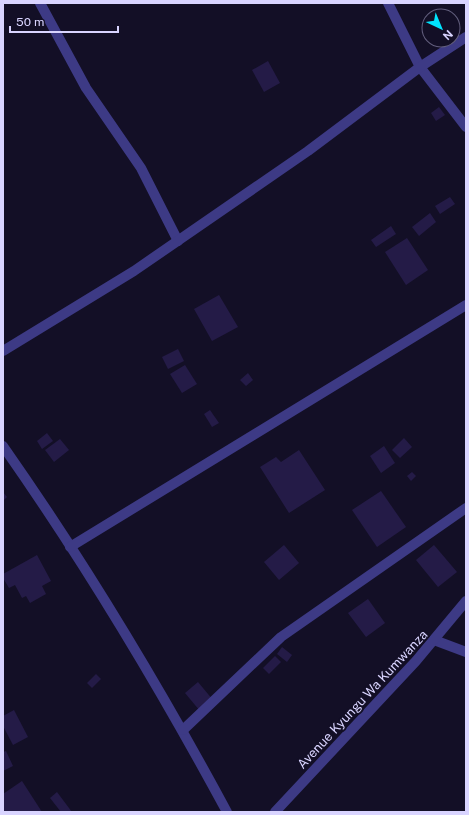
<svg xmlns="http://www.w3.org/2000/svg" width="469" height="815" viewBox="0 0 469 815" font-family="'Public Sans',sans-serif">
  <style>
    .building { fill: #241b47 }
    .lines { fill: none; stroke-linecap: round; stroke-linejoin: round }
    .minor { stroke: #3d3a85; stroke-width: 10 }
    .labels { text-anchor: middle; stroke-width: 4; stroke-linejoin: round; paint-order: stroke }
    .street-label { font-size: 13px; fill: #d9d4ff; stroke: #130f26 }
  </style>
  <rect width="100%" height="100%" fill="#130f26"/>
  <g class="building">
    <polygon points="268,61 280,83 264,92 252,70"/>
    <polygon points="439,107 445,115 436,121 431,113"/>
    <polygon points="450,197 455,204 440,214 435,206"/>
    <polygon points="430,213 436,222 419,236 412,227"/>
    <polygon points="391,226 396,234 376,247 371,240"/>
    <polygon points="407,238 428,270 406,285 385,252"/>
    <polygon points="219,295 238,327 212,341 194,309"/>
    <polygon points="178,349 184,361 168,369 162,357"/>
    <polygon points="185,365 197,384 182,393 170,374"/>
    <polygon points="248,373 253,380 246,386 240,380"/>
    <polygon points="210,410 219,423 212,427 204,414"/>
    <polygon points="47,433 53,441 42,449 37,441"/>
    <polygon points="404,438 412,447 400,458 392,450"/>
    <polygon points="60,439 69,450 54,462 45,450"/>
    <polygon points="384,446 395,463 381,473 370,456"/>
    <polygon points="299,450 325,490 289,513 260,467 276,457 281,462"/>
    <polygon points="412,472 416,476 411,481 407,476"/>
    <polygon points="381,491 406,527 377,547 352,510"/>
    <polygon points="3,492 7,497 3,501"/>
    <polygon points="284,545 299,563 279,580 264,562"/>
    <polygon points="434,545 457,572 438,587 416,560"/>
    <polygon points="37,555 51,581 42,586 46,594 30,603 26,596 22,598 15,585 9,588 3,578 3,574"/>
    <polygon points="368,599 385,623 366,637 348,613"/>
    <polygon points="282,647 292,655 287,662 277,654"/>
    <polygon points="275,656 281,662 269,674 263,668"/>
    <polygon points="96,674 101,679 92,688 87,683"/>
    <polygon points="198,682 213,700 200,711 185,693"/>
    <polygon points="14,710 28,737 13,745 3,726 3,716"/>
    <polygon points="6,751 13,766 3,771 3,752"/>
    <polygon points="22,781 42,812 3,812 3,794"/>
    <polygon points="57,792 72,812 61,812 50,798"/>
  </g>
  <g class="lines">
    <g class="minor">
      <polyline points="40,3 86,88 141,168 178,241"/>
      <polyline points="388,3 420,67 466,127"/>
      <polyline points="3,351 134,271 308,151 420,67 466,37"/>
      <path d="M3,446c82,117 156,240 224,366"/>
      <polyline points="70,547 466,305"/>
      <polyline points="434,640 466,652"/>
      <polyline points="183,730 281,637 466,508"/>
      <polyline points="275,812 416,661 466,601"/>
    </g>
  </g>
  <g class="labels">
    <g class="street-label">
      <text transform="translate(362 699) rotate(-47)" y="5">Avenue Kyungu Wa Kumwanza</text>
    </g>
  </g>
  <rect width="469" height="815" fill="none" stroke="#d9d4ff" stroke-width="8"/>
  <g transform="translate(441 28) rotate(136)"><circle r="19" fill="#130f26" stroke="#625e7d"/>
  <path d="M0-3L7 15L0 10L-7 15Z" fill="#00e5ff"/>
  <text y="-6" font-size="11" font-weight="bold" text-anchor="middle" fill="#d9d4ff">N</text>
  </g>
  <path d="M10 26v6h108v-6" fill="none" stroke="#d9d4ff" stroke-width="2"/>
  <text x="16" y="26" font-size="12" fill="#d9d4ff" stroke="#130f26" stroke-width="3" paint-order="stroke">50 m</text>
</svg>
